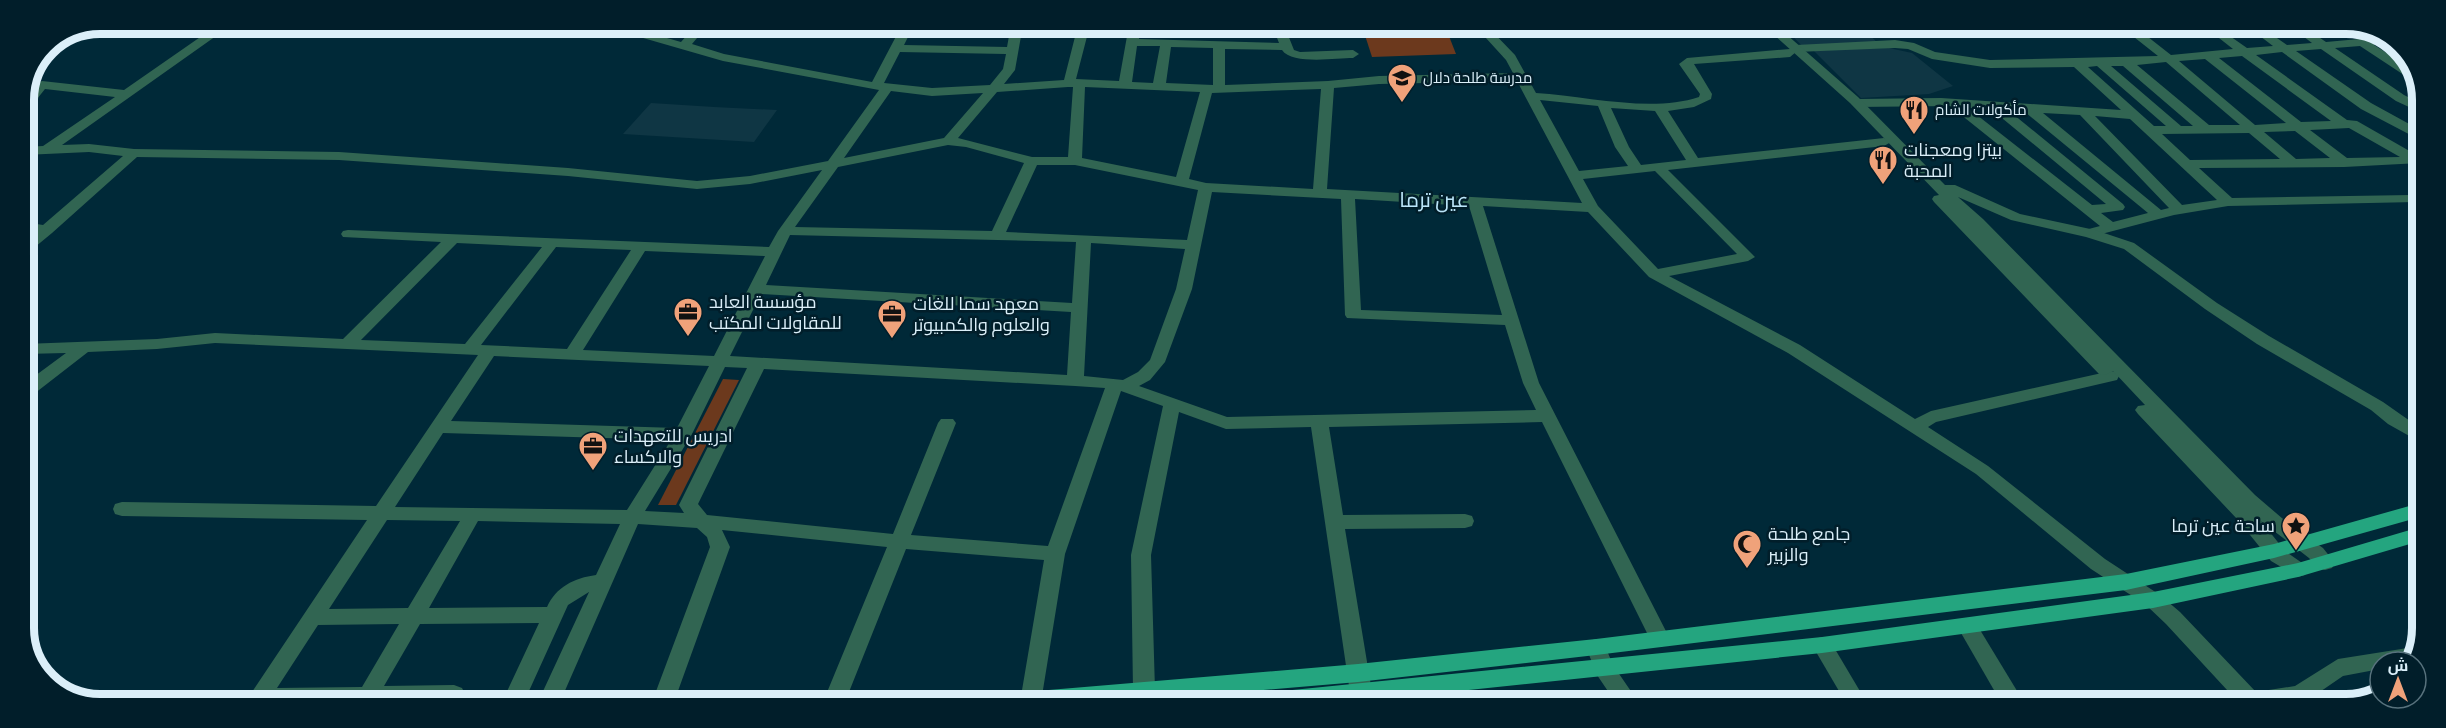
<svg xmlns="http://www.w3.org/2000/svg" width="2446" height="728" viewBox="0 0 2446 728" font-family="'PT Sans Narrow',Cairo,sans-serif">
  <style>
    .built { fill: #0f3644 }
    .green { fill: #6c391d }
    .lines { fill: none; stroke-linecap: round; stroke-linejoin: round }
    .minor { fill: #316552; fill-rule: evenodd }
    .tertiary { fill: #316552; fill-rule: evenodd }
    .primary { fill: #24a57f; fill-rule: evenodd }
    .labels { text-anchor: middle; stroke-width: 5; stroke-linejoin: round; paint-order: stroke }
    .far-poi-label { font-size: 15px; fill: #dbeff9; stroke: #011e2a; text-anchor: start }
    .poi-label { font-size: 18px; fill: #dbeff9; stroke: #011e2a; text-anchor: start }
    .quarter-label { font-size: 21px; fill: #bbe5f9; stroke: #011e2a }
    .rim { fill: none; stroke: #dbeff9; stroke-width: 8 }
  </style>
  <rect width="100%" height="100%" fill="#002938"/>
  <g class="built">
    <polygon points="1783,26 1903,26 1862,28 1878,43 1803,47"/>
    <polygon points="1889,48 1912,53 1953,86 1929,94 1861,98 1813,50"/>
    <polygon points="651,103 714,107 777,110 754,142 623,134"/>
  </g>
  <g class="green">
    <polygon points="1362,26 1445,26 1456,54 1372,57"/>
    <polygon points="723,379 739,380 676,505 658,505"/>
  </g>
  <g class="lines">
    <g class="minor">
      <path d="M219,24h14l-171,121 27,-1 45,5 205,3 229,16 129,13 53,-5 78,-15 51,-71 -156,-29 -118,-34 -2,-2h18l60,17 15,-17h12l-16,19 32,10 148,28 30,-57h12l-10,20 103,2 4,-22h12l-8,45 -11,14 60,-4 14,-55h12l-14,54 43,2 10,-56h12l-2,14 140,4 -7,-18h12l10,25 6,2 53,-2 6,4 -6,4c-17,0 -61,7 -71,-8l-57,-1v36l103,-4 51,-5 134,-3 -7,-13 -31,-34h12l28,29 21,38c50,3 115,20 163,4l1,-3 -21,-30 8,-6 103,-9 6,-4 99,-5 19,3 21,9 55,8 168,-4 -38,-30h14l37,29 62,-6 -28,-22h12l30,21 26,-2 -25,-19h13l26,18 25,-2 -21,-16h13l22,15 33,-3 -19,-12c17,-1 19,6 33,10 7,2 11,1 18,6l-17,2 37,23 4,11h-5l-50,-33 -25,2 69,47 18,9v9l-26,-12 -75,-52 -25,2 75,52 51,28v10l-61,-32 -79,-57 -26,3 91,65 10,1 63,36v6l-76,4 -145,1 33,30 179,-3 5,1 2,3 -2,3 -188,4 -54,9 -84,22 -5,-1 -2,-3 2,-3 15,-4 -150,-120 -93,1 -6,-4 6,-4 84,-1 180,12 -47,-43 -84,1 -58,-9 -24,-10 -13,-1 -99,4 -6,5 -96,7 18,30 -1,5 -17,8 -26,4 30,47 186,-20 7,4 -7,4 -216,24 87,87 -7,4 -79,15 131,69 115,74 16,-8 180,-40 6,1 2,4 -2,4 -181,42 -8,5 60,39 117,93 55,36 20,17 76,80 39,-6 43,-27 76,-12 5,1 -9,14h-30v7l-37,7 -35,24 -8,3 -60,1 -74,-80 -20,-19 -55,-36 -115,-95 -188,-121 -139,-76 -61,-65 -105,-6 56,177 131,256 -3,6 -7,2 -7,-2 -111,-223 -213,5 14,88 122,-1 7,2 2,5 -2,5 -7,2 -120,1 26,157 -4,6 -7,3 -7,-3 -4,-6 -38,-259 -85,2 -47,-17 -28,143 4,135 -3,6 -8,3 -8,-3 -3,-6 -2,-135 32,-149 -42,-15 -56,163 -24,148h-21l24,-142 -138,-11 -61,153h-22l64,-155 -165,-17 8,17 -56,155h-22l58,-155 -3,-10 -10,-9 -59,-4 -78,178h-22l51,-110 -21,13 -44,97h-22l37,-79 -119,1 -36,62 70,-1 8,3 3,6 -3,6 -5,2 -211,-1 121,-181 -245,-4 -7,-2 -2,-5 2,-5 7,-2 254,4 102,-151 -263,-12 -58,6 -69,3 -58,45 -6,2v-15l42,-31 -42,1v-10l133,-5 58,-6 128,6 98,-97 -98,-5 -2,-3 2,-3 5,-1 421,17 9,-16 44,-61 -72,14 -53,5 -129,-13 -229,-16 -202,-3 -85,76 -23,19 -5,1v-12l11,-9 -11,-2v-8l19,3 80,-69 -34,-4 -65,3v-8l19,-1 72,-49 -70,-8 -16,20 -5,1c0,-12 6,-25 18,-29l82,9zM1137,46h23l-7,37 -21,-1zM1171,47l42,1v37l-47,-2zM900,52l106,2 -3,15 -13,16 -58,3 -48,-5zM2242,56l89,65 -30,1 -82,-64zM2205,59l81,64 -31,2 -76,-64zM2166,62l74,63h-31l-72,-60zM2097,66l69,60h-12l-66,-59zM2111,66h12l70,60h-12zM1517,81l65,122 -255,-14 7,-101 45,-4zM1068,87h5l-5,70h-36l-74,-19 39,-46zM1085,87l115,5 -24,85 -94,-19zM1321,89l-8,100 -107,-6 -17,-4 23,-86zM891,91l41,5 51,-3 -39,45 -100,20zM1540,100l58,6 17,41 13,19 -49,5zM1611,108l44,3 31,49 -45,5 -12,-18zM1968,108l23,1 115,95 -14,1zM2008,110l17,2 123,101 -35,9 -12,-9 22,-3 2,-3 -2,-3zM2043,113l37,2 89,93 -8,2zM2095,116l35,3 87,81 -35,5zM2349,128l51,29 -53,1 -37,-28zM2295,131l35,27 -34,1 -32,-27zM2249,133l31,26 -90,1 -28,-26zM948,145l18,2 58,16 -32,68 -197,-4 43,-60zM1037,165h38l123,25 -11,50 -181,-8zM1655,171l82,83 -79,15 -60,-63 -15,-27zM1212,192l129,7 4,116 2,3 158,7 18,58 13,27 -309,7 -88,-31 11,-6 15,-18 27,-73zM1355,199l114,7 33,109 -141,-5zM790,235l286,7 -4,61 -306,-18zM457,243l85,4 -77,97 -104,-4zM1091,243l94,6 -9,40 -26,71 -12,12 -15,8 -39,-4zM556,247l75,3 -64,99 -86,-4zM645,251l120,5 -51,100 -131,-6zM761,294l310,18 -4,63 -337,-19zM494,356l215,10 -32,62 -226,-7zM725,367l22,1 -68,137 5,8 -39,-2 47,-77zM764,369l311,17 30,2 -57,158 -137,-11 45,-112 -3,-4h-12l-3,4 -45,111 -186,-19 -9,-11zM443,433l228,7 -44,70 -232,-3zM387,520l73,1 -52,87 -79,1zM478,521l142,3 -24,51c-22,3 -40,12 -49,32l-118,1zM399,624l-37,63 -85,1 41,-63z"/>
      <polygon points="1996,26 1999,30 1993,33 1916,35 1910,31 1916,27"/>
      <polygon points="1967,618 1974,620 2025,704 2002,704 1957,626 1960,620"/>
      <polygon points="1822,637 1829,639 1867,703 1846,703 1812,645 1815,639"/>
    </g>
    <g class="tertiary">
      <polygon points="1764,26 1777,26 1858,97 1945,185 1955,185 2020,214 2095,230 2134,243 2217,303 2269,336 2383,402 2420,428 2420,442 2388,424 2371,410 2257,344 2205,309 2124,249 2086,237 2011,220 1958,197 1983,219 2255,495 2290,525 2323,548 2335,563 2332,568 2325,570 2318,568 2309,558 2261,521 2285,551 2305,565 2308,570 2305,575 2298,577 2271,561 2238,520 2138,414 2135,410 2138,406 2145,405 2113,371 2105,375 2099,374 1934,202 1932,199 1934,196 1939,195 1850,103"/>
      <polygon points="1596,639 1603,641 1613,665 1639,703 1616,703 1597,675 1586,647 1589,641"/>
    </g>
    <g class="primary">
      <polygon points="2420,503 2420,517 2274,558 2126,590 1596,655 1358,682 1111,703 1001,702 1004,696 1012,693 1358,664 1596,639 2126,574 2274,544"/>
      <polygon points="2420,527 2420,541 2298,577 2153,608 1822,653 1345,703 1241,703 1244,697 1252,694 1822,637 2153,592 2298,563"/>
    </g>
  </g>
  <defs>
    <g id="school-pin" transform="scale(1.5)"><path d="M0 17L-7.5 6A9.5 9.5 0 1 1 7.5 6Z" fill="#f0a27a" stroke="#011e2a"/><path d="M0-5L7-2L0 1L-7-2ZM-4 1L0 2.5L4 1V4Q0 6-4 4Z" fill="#111"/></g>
    <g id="restaurant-pin" transform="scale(1.5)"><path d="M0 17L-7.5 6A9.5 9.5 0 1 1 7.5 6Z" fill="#f0a27a" stroke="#011e2a"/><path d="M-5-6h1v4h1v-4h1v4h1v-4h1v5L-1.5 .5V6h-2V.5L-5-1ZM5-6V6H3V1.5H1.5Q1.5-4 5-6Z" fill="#111"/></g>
    <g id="office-pin" transform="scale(1.5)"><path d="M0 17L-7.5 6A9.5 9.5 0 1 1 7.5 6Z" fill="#f0a27a" stroke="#011e2a"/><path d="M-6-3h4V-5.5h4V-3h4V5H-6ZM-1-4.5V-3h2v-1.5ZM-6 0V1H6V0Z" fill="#111"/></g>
    <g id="sight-pin" transform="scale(1.5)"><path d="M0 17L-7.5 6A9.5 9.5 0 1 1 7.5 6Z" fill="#f0a27a" stroke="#011e2a"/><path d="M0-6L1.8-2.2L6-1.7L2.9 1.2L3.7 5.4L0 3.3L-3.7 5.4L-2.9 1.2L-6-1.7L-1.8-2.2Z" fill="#111"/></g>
    <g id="mosque-pin" transform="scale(1.5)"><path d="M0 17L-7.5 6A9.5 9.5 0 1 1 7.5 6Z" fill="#f0a27a" stroke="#011e2a"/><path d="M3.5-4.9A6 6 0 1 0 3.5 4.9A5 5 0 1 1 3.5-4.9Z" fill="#111"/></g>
  </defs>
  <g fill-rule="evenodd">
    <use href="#school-pin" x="1402" y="78"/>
    <use href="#restaurant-pin" x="1914" y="110"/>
    <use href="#restaurant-pin" x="1883" y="160"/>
    <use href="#office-pin" x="688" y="312"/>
    <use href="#office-pin" x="892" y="314"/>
    <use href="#office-pin" x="593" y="446"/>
    <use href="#sight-pin" x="2296" y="526"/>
    <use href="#mosque-pin" x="1747" y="544"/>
  </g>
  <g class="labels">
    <g class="far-poi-label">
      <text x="1423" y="83">مدرسة طلحة دلال</text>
      <text x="1935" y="115">مأكولات الشام</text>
    </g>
    <g class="poi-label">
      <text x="1904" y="156">بيتزا ومعجنات<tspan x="1904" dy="21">المحبة</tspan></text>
      <text x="709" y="308">مؤسسة العابد<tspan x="709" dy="21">للمقاولات المكتب</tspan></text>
      <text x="913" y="310">معهد سما للغات<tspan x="913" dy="21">والعلوم والكمبيوتر</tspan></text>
      <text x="614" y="442">ادريس للتعهدات<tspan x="614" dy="21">والاكساء</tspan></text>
      <text x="2275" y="532" text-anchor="end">ساحة عين ترما</text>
      <text x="1768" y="540">جامع طلحة<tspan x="1768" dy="21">والزبير</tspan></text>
    </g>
    <g class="quarter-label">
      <text x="1434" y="207">عين ترما</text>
    </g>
  </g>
  <path d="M0 0H2446V728H0ZM100 34H2346A66 66 0 0 1 2412 100V628A66 66 0 0 1 2346 694H100A66 66 0 0 1 34 628V100A66 66 0 0 1 100 34Z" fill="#011e2a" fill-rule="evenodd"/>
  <path class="rim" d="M100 34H2346A66 66 0 0 1 2412 100V628A66 66 0 0 1 2346 694H100A66 66 0 0 1 34 628V100A66 66 0 0 1 100 34Z"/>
  <g transform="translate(2398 680)"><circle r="28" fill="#011e2a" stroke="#58727d" stroke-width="1.5"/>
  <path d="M0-4.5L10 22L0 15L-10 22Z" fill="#f0a27a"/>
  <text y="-9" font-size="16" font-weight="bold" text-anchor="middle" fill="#dbeff9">ش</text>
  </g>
</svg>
